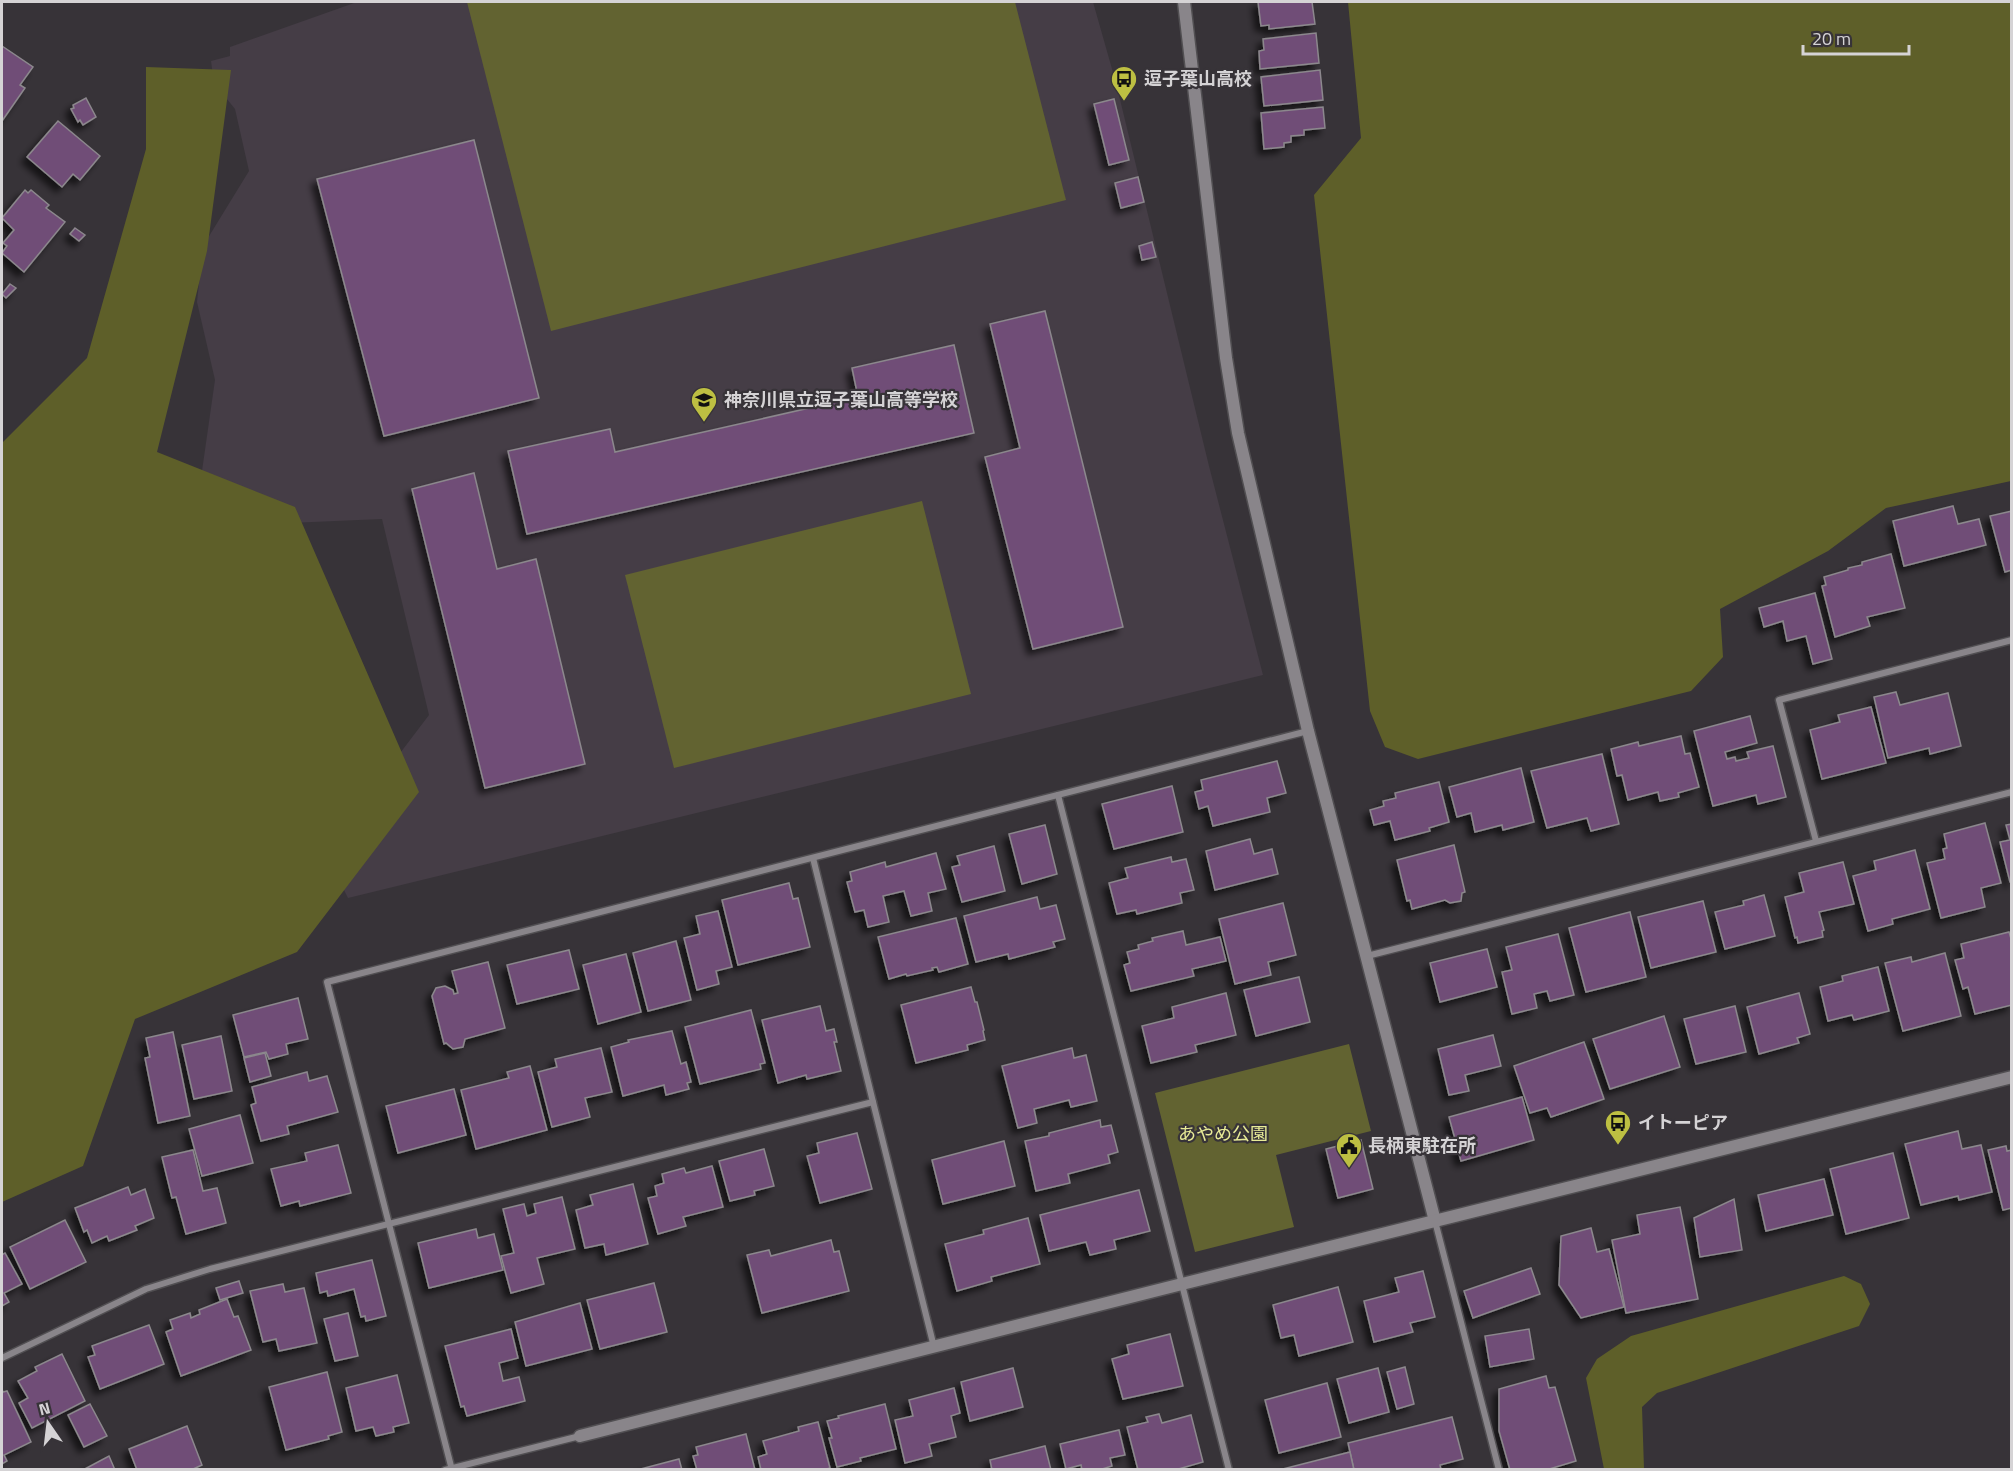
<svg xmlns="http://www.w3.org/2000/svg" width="2013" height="1471" viewBox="0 0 2013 1471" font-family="'Titillium Web','Noto Sans JP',sans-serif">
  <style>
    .built { fill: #453d46 }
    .green { fill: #626331 }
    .forest { fill: #5e5f29 }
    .building { fill: #704e77; stroke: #8c888d; stroke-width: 1.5; filter: url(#shadow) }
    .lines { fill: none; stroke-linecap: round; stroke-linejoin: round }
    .street-casing { stroke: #514f52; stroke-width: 9 }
    .secondary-casing { stroke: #514f52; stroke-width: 15 }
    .street { stroke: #89858a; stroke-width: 6 }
    .secondary { stroke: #89858a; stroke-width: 12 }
    .labels { text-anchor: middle; stroke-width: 4.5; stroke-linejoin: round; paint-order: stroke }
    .poi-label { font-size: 18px; font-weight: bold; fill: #d5d3d5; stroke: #373338; text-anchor: start }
    .park-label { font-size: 18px; fill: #e8eb97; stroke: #373338 }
  </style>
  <defs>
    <filter id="shadow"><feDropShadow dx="-5.5" dy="5.5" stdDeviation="3" flood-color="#0009"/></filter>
  </defs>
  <rect width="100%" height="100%" fill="#373338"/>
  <polygon class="built" points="357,2 1093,2 1116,83 1209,466 1263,675 348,898 325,852 429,715 382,519 194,527 215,380 197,302 203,246 249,171 235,109 214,83 211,61 230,56 230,47"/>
  <g class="green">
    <polygon points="467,2 1015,2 1066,200 551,331"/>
    <polygon points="922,501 971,694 674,768 625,575"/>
    <polygon points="1349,1044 1371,1131 1276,1155 1294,1227 1195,1252 1155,1093"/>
  </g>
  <g class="forest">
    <polygon points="1348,2 2011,2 2011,481 1886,508 1828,551 1720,609 1723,657 1691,691 1418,759 1385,747 1370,711 1314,195 1361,138"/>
    <polygon points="146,67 231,70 207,251 157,452 295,507 419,792 297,952 135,1019 83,1166 2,1202 2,443 87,358 146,149"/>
    <polygon points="1844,1276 1861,1284 1870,1304 1859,1326 1657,1393 1642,1407 1644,1469 1604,1469 1586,1378 1597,1359 1631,1336"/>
  </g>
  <g class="building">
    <polygon points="1258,2 1312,2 1315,24 1269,29 1269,25 1261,26"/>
    <polygon points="1316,33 1319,63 1260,69 1259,51 1264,50 1263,39"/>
    <polygon points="2,46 33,67 20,85 25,88 2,121"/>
    <polygon points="1320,70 1323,100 1264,106 1261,77"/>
    <polygon points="86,98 96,117 83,125 80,120 78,122 71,109 74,108 73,105"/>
    <polygon points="1114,99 1129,160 1109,165 1094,104"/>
    <polygon points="1323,107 1325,128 1304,130 1304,135 1291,136 1291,142 1284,143 1284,147 1264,149 1261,113"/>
    <polygon points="58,121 100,156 80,180 73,174 62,187 27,157"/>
    <polygon points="474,140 539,398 384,436 317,179"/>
    <polygon points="1138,177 1144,202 1121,208 1115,183"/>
    <polygon points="25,190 28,193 31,190 49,205 46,208 65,222 24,272 2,253 7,246 3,243 14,230 2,218"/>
    <polygon points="75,228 85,235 79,241 70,234"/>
    <polygon points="1152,242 1156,257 1142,260 1139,246"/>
    <polygon points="10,284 16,288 6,298 2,294"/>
    <polygon points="1045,311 1123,627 1033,649 985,457 1020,448 990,324"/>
    <polygon points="954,345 974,433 527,534 508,451 610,429 615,452 858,397 852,368"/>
    <polygon points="474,473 497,569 536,559 585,764 485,788 412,489"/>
    <polygon points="1953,506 1958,524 1979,519 1986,545 1904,566 1893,521"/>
    <polygon points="2012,511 2012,570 2005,572 1990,516"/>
    <polygon points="1891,554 1905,608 1867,617 1870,626 1835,637 1822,586 1826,585 1824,577 1848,570 1848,568 1862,565 1862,562"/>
    <polygon points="1815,593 1832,659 1813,664 1806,636 1787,641 1783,621 1764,627 1759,608"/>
    <polygon points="1896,692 1900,705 1948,693 1961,746 1930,754 1929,748 1888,758 1874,697"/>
    <polygon points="1871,707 1886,763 1822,779 1810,730 1840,722 1838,715"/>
    <polygon points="1750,716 1757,743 1725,752 1727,759 1735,757 1736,761 1749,758 1747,752 1773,746 1786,797 1758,804 1756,795 1713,806 1694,731"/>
    <polygon points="1681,736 1685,754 1690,753 1699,787 1678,793 1679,797 1660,801 1658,792 1628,800 1622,775 1617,776 1611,749 1638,742 1639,746"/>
    <polygon points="1602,754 1619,824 1591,831 1587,818 1547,828 1531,771"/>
    <polygon points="1277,761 1286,793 1267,798 1270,812 1213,826 1208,806 1199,809 1195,792 1203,790 1201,780"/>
    <polygon points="1521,768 1534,822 1503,830 1502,825 1475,832 1471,813 1457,817 1449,787"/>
    <polygon points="1439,782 1449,822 1429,828 1430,831 1395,840 1390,821 1374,825 1370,810 1384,806 1383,801 1396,798 1395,793"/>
    <polygon points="1172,786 1183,832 1114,849 1102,804"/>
    <polygon points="1985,823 2001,883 1981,888 1985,907 1941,918 1927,863 1945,859 1943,849 1947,848 1944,834"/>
    <polygon points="2012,824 2012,882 2010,882 2000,842 2010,840 2006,825"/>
    <polygon points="1045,825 1057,874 1022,884 1009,834"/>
    <polygon points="1250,839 1254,854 1272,849 1278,874 1215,890 1206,851"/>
    <polygon points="1454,845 1465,892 1462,893 1461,901 1450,903 1445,900 1412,909 1410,900 1407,901 1397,860"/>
    <polygon points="994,846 1005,891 962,902 952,867 960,865 957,856"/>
    <polygon points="1915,850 1930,909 1892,919 1893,924 1868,931 1853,876 1876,870 1874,861"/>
    <polygon points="936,853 946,889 928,893 932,911 911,916 904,891 883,896 889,922 868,927 864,910 855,912 847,882 852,881 850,872 885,862 886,867"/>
    <polygon points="1171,857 1172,862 1186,859 1194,890 1180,893 1182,903 1137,914 1136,910 1117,914 1109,883 1128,878 1125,868"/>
    <polygon points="1843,862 1854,904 1819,912 1824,930 1822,931 1823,937 1798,943 1797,937 1795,938 1785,897 1804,892 1799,873"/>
    <polygon points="789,883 793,899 798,898 810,947 738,965 722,900"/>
    <polygon points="1764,895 1775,936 1725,949 1715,912 1744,905 1743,901"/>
    <polygon points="1037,897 1040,909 1056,905 1065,939 1053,942 1055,947 1009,959 1008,954 976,962 964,916"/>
    <polygon points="1703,901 1716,952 1651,968 1638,917"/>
    <polygon points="1283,903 1296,955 1268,962 1271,975 1235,984 1219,919"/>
    <polygon points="718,911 732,967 716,971 719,984 697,990 684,938 700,934 696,916"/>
    <polygon points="1630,912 1646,977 1586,992 1569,928"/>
    <polygon points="956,918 968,964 939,972 937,967 932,968 933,970 907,976 906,974 889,979 878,937"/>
    <polygon points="1183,931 1186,945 1220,937 1226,961 1192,969 1194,976 1131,991 1124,965 1130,963 1127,952 1139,949 1138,945 1153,941 1152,938"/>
    <polygon points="2009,932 2012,942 2012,1005 1975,1014 1968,987 1963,989 1955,960 1964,958 1961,944"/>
    <polygon points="1558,934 1574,995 1550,1001 1547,991 1534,994 1537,1008 1512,1014 1502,972 1512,970 1506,947"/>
    <polygon points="676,941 691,1000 648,1011 633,953"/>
    <polygon points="1487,949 1497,987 1440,1002 1430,963"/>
    <polygon points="569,950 579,989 517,1004 507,965"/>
    <polygon points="1945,953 1961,1016 1903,1031 1885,963 1911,957 1912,962"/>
    <polygon points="626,954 641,1012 598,1024 583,965"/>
    <polygon points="488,962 505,1028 465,1039 463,1047 453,1049 446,1043 444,1044 432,996 436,988 445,986 453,990 454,994 458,993 452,971"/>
    <polygon points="1878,967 1889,1011 1854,1020 1852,1015 1828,1021 1820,987 1843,981 1842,976"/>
    <polygon points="1299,977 1310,1022 1256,1036 1244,990"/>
    <polygon points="971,987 975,1002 977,1002 984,1030 983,1031 985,1040 967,1045 968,1050 916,1063 901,1005"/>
    <polygon points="1226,993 1236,1035 1195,1045 1197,1052 1151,1063 1142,1026 1174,1018 1172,1007"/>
    <polygon points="1799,993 1810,1034 1797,1038 1799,1043 1759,1054 1747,1007"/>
    <polygon points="298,998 308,1039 286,1044 288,1054 269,1059 266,1052 244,1057 233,1015"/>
    <polygon points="820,1006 826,1031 834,1029 837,1042 834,1042 841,1071 807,1079 806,1075 778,1083 762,1020"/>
    <polygon points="1735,1006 1746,1052 1696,1064 1684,1019"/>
    <polygon points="751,1010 765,1063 760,1064 761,1069 700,1084 685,1027"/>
    <polygon points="1664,1016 1680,1067 1610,1089 1593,1039"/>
    <polygon points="672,1031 681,1064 686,1062 691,1082 687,1083 689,1089 666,1095 664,1085 623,1096 611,1047 629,1042 628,1040"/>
    <polygon points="173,1032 190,1116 158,1123 145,1058 150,1057 146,1038"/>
    <polygon points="1493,1035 1501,1066 1465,1075 1469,1091 1449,1095 1438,1049"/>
    <polygon points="221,1036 232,1091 194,1099 182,1045"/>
    <polygon points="1584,1042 1604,1099 1551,1117 1547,1108 1530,1113 1514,1066"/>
    <polygon points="601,1048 612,1092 585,1098 590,1117 552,1127 538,1072 557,1067 555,1059"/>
    <polygon points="1072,1048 1074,1058 1086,1055 1097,1101 1071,1107 1069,1100 1034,1109 1037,1123 1018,1128 1002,1066"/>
    <polygon points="265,1053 271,1076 250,1082 244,1058"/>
    <polygon points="530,1066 547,1130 476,1149 461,1090 509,1078 507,1072"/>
    <polygon points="307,1072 309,1081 327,1076 338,1112 287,1126 289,1134 261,1141 251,1105 256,1103 252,1087"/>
    <polygon points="454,1089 466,1135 398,1153 386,1106"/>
    <polygon points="1522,1097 1534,1140 1461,1161 1449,1117"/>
    <polygon points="240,1115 253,1163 202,1176 189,1129"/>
    <polygon points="1100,1120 1101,1127 1111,1125 1118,1152 1108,1155 1110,1163 1068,1174 1070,1183 1036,1191 1025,1141 1049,1136 1049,1133"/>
    <polygon points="1958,1131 1962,1149 1981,1145 1992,1192 1959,1200 1958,1196 1921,1205 1905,1144"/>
    <polygon points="857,1133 872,1189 820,1203 807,1156 819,1153 817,1143"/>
    <polygon points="1361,1140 1373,1189 1338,1198 1326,1149"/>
    <polygon points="1004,1141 1015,1186 943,1204 932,1160"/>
    <polygon points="338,1145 351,1193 300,1206 299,1201 281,1206 271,1169 307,1161 305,1153"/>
    <polygon points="2006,1146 2007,1151 2012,1150 2012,1208 2003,1210 1988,1150"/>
    <polygon points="764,1149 774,1186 754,1191 755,1195 730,1201 719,1161"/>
    <polygon points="193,1150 203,1191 217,1188 226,1223 186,1234 176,1197 172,1198 162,1157"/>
    <polygon points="1893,1153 1909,1218 1846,1234 1830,1169"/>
    <polygon points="712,1166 723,1207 683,1217 686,1226 658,1234 648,1198 657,1196 655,1186 664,1183 662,1174 684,1168 686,1173"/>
    <polygon points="1824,1179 1833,1215 1766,1231 1758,1195"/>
    <polygon points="633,1184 648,1244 606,1255 604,1244 585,1248 576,1210 593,1205 590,1195"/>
    <polygon points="128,1187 131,1195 145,1189 154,1218 135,1226 137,1230 109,1241 107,1236 92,1243 87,1230 84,1232 75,1208"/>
    <polygon points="1139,1190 1150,1231 1114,1240 1116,1249 1090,1255 1086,1242 1049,1251 1040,1215"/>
    <polygon points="562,1197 575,1249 537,1258 544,1284 511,1293 501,1256 514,1253 503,1209 524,1204 527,1216 536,1213 534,1204"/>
    <polygon points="1734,1199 1742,1250 1700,1257 1694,1218"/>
    <polygon points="1680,1207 1698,1299 1626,1313 1612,1240 1640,1234 1637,1215"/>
    <polygon points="1028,1218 1040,1264 991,1277 992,1281 957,1291 945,1244 984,1234 983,1230"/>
    <polygon points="65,1220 86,1262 30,1289 10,1247"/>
    <polygon points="1591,1228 1597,1252 1609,1249 1624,1307 1581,1318 1559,1285 1561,1236"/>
    <polygon points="476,1229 478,1238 494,1234 503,1270 429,1288 418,1243"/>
    <polygon points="831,1240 834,1252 839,1251 849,1291 762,1313 747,1255 769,1250 771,1256"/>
    <polygon points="5,1253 22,1284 4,1293 9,1302 2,1306 2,1255"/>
    <polygon points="372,1260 386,1316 366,1321 365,1316 361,1317 354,1289 328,1296 327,1291 320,1293 316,1273"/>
    <polygon points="1531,1268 1540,1294 1473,1318 1464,1291"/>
    <polygon points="1423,1271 1435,1317 1410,1323 1413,1332 1374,1342 1364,1301 1399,1292 1395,1278"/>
    <polygon points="239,1281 243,1293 220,1300 216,1288"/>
    <polygon points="654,1283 667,1332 600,1349 587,1300"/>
    <polygon points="283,1284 285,1292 304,1288 317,1343 279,1351 276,1339 263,1342 250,1291"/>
    <polygon points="1338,1287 1353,1342 1299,1356 1294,1335 1281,1338 1273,1305"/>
    <polygon points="227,1299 234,1317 238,1316 251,1350 181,1376 166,1332 173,1329 170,1320 190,1313 191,1318 200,1314 199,1310"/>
    <polygon points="580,1303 592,1349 526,1366 515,1322"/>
    <polygon points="348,1313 358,1356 335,1361 324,1319"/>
    <polygon points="149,1325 164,1364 100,1389 88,1357 95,1355 92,1346"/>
    <polygon points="511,1329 518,1358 499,1363 503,1381 519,1377 525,1401 467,1416 464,1406 461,1407 445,1346"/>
    <polygon points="1529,1329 1534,1359 1490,1367 1485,1336"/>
    <polygon points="1170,1334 1183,1386 1123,1399 1112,1359 1129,1354 1127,1345"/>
    <polygon points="62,1354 85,1401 32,1428 19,1403 28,1398 18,1381 37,1371 35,1367"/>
    <polygon points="1405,1367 1414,1404 1397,1409 1387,1372"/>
    <polygon points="1013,1368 1023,1407 970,1421 961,1382"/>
    <polygon points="1378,1368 1389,1412 1349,1423 1337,1379"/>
    <polygon points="327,1372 342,1432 328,1436 329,1439 286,1450 269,1387"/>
    <polygon points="397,1375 409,1423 393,1427 394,1432 376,1436 373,1427 356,1431 346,1388"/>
    <polygon points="1546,1376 1549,1388 1555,1387 1576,1461 1546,1470 1510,1470 1499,1431 1499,1389"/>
    <polygon points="1327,1383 1341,1437 1279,1453 1265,1400"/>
    <polygon points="954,1388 960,1413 951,1416 956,1437 929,1444 932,1456 905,1463 895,1420 913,1416 909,1400"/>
    <polygon points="2,1389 3,1392 7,1391 31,1442 4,1455 7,1461 2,1464"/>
    <polygon points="90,1404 107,1436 84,1447 68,1415"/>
    <polygon points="885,1404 896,1449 860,1458 861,1461 837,1467 829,1438 832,1438 827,1421 839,1418 838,1416"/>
    <polygon points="1159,1414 1162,1423 1191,1415 1203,1462 1175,1470 1138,1470 1127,1427 1148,1422 1146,1417"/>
    <polygon points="1452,1417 1463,1459 1440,1465 1441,1470 1354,1470 1348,1443"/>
    <polygon points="818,1422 830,1468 823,1470 761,1470 758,1457 767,1454 763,1441 799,1431 798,1427"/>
    <polygon points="187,1426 202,1465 191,1470 137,1470 129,1449"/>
    <polygon points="1119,1430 1125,1455 1110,1458 1112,1466 1099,1470 1082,1470 1081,1465 1066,1469 1060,1444"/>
    <polygon points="746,1434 755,1470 697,1470 693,1456 698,1455 696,1447"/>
    <polygon points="1045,1446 1051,1470 992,1470 990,1460"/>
    <polygon points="1350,1452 1354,1470 1279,1470"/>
    <polygon points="109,1456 115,1470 83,1470"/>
    <polygon points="679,1459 682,1470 637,1470"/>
  </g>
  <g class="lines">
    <g class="street-casing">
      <g id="street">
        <polyline points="1058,795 1229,1470"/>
        <polyline points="1816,841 1779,700 2012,640"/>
        <polyline points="813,858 873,1102"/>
        <polyline points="1367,956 2012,792"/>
        <polyline points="1435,1221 1499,1470"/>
        <polyline points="2,1358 146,1289 210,1269 873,1102 934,1347"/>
        <polyline points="445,1470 580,1436"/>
        <polyline points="452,1470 327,982 1308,731"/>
      </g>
    </g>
    <g class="secondary-casing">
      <g id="secondary">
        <polyline points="1184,2 1226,358 1238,433 1308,731 1435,1221"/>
        <polyline points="580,1436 1182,1284 2012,1077"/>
      </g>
    </g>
    <use href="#street" class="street"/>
    <use href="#secondary" class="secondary"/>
  </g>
  <defs>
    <g id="bus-pin" transform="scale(1.35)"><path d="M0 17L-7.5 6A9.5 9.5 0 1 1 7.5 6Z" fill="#bdbf42" stroke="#373338"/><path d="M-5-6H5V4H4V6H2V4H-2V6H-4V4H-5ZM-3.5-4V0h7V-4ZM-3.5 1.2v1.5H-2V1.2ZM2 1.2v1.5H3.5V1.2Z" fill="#111"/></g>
    <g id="school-pin" transform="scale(1.35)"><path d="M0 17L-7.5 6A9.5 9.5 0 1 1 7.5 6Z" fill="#bdbf42" stroke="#373338"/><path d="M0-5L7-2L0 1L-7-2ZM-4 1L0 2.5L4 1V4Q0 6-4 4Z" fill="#111"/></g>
    <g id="civic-pin" transform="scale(1.35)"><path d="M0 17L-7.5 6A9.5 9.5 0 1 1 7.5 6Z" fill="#bdbf42" stroke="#373338"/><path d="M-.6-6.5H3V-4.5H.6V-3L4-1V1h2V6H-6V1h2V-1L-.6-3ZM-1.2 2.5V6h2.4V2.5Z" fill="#111"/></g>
  </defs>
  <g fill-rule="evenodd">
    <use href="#bus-pin" x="1124" y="79"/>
    <use href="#school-pin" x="704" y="400"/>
    <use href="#bus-pin" x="1618" y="1123"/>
    <use href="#civic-pin" x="1349" y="1146"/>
  </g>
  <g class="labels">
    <g class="poi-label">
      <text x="1144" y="85">逗子葉山高校</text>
      <text x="724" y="406">神奈川県立逗子葉山高等学校</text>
      <text x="1638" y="1129">イトーピア</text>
      <text x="1368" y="1152">長柄東駐在所</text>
    </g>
    <g class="park-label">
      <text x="1223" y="1140">あやめ公園</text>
    </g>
  </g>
  <rect width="2013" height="1471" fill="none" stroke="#d5d3d5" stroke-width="6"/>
  <g transform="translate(48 1423) rotate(346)" stroke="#373338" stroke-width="4.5" paint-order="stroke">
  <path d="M0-4.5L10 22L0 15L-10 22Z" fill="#d5d3d5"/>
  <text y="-9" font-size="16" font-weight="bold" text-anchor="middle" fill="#d5d3d5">N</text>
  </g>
  <path d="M1803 45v9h106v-9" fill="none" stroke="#d5d3d5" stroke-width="3"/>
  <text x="1812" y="45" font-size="18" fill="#d5d3d5" stroke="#373338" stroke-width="4.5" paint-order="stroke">20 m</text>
</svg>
